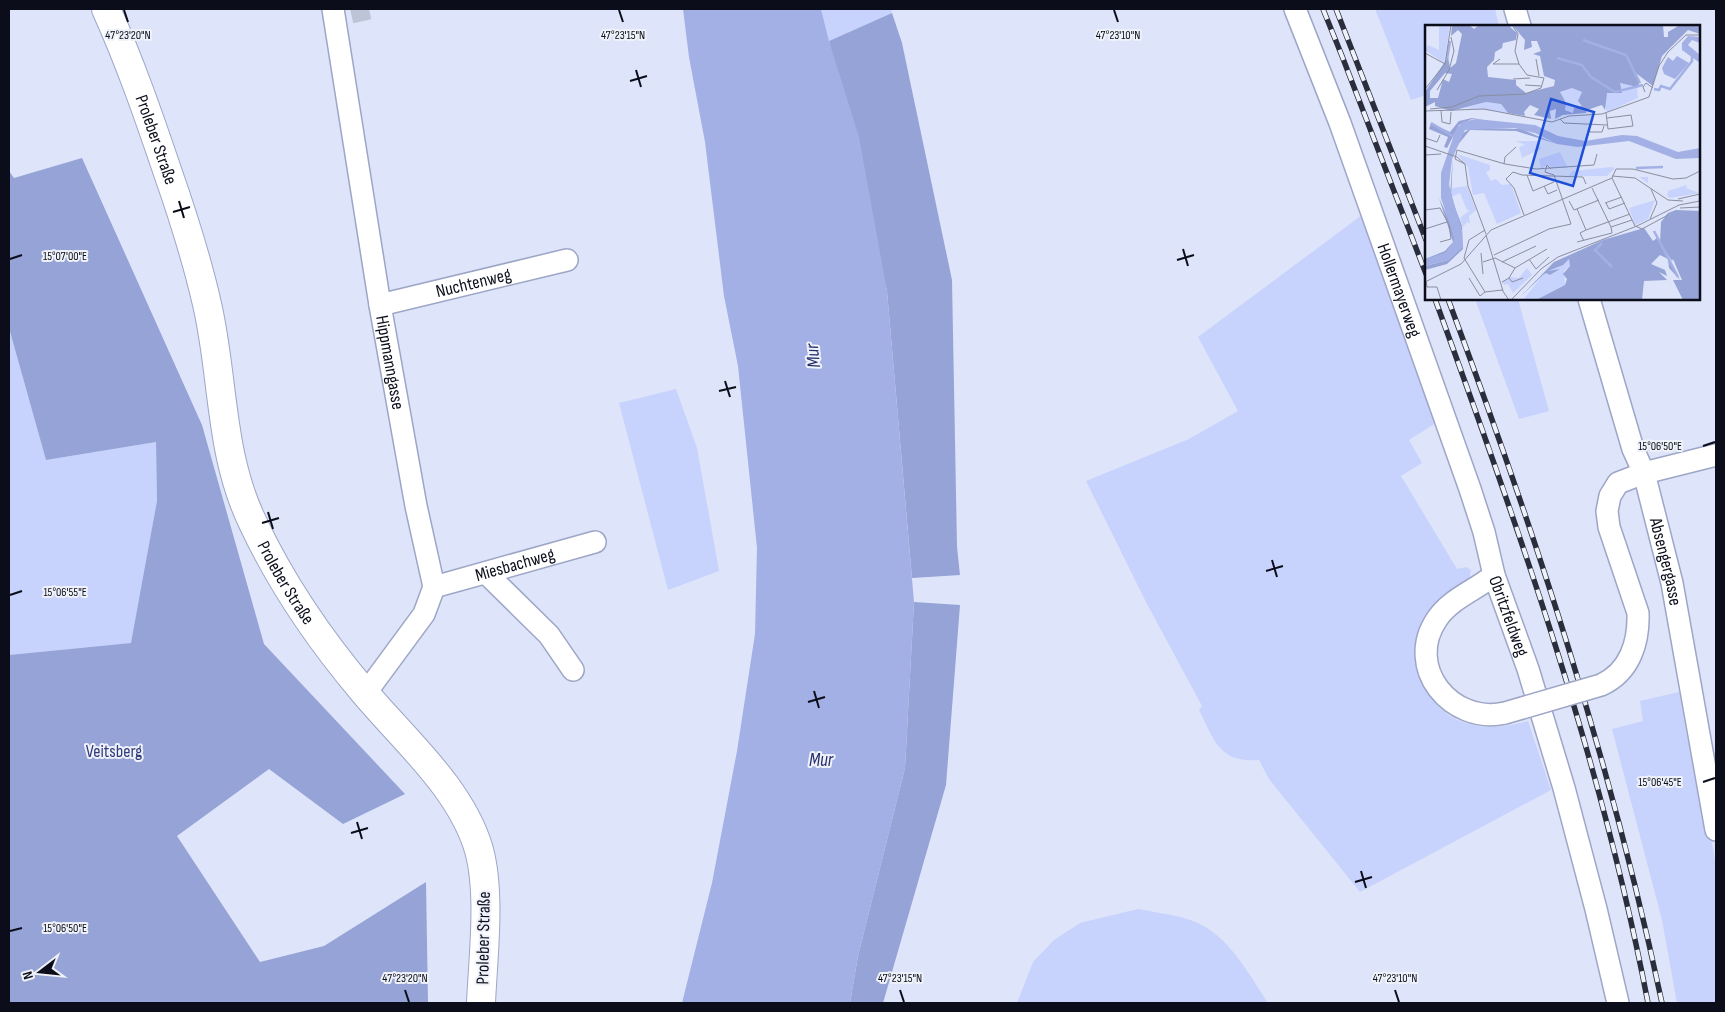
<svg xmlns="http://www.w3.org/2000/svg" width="1725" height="1012" viewBox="0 0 1725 1012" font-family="'Sofia Sans Condensed',sans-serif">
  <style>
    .green { fill: #c7d3fc }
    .forest { fill: #95a3d7 }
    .water { fill: #a2b0e5 }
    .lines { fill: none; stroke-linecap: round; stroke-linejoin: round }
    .minor-tunnel { stroke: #bec4d8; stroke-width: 21; stroke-dasharray: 21 11; stroke-linecap: butt }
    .minor-casing { stroke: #9da6c7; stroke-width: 24 }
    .secondary-casing { stroke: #9da6c7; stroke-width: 30 }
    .minor { stroke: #fff; stroke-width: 21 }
    .secondary { stroke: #fff; stroke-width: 28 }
    .rail-casing { stroke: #2a2d3b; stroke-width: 5.5 }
    .rail { stroke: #eff2f9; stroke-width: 4; stroke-dasharray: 11; stroke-linecap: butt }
    .minor-bridge-casing { stroke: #9da6c7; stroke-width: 24; stroke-linecap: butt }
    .minor-bridge { stroke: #fff; stroke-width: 21 }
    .ticks { fill: none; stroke: #0b0e1a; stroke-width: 2 }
    .labels { text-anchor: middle; stroke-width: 4; stroke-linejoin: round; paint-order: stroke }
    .street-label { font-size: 18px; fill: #0b0e1a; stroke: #eff2f9 }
    .park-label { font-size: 18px; fill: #303c7c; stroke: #eff2f9 }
    .water-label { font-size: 19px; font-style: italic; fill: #242e6c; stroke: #eff2f9 }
    .inset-river { fill: none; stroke: #a2b0e5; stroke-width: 2.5 }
    .inset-road { fill: none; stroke: #8a8ea0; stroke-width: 1 }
    .view { fill: #1d4ed8; fill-opacity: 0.15; stroke: #1d4ed8; stroke-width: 2.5 }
    .inset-edge { fill: none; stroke: #0b0e1a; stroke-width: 2.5 }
    .ticks-label { font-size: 12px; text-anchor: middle; fill: #0b0e1a; stroke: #eff2f9; stroke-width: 4; stroke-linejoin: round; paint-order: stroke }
  </style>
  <rect width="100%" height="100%" fill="#dee4f9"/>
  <g class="green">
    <polygon points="821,9 891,9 892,13 829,41"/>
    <polygon points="1375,9 1495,9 1499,26 1426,26 1426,95 1411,100"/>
    <path d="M1366,212l70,211 -27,17 13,23 -21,13 56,93 9,-2 5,3 -2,11 -53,74c8,63 55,83 112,66l23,69 -191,102 -91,-113 -10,-19c-39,3 -44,-18 -60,-50l3,-4 -56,-104 -60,-121 103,-42 49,-28 -40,-74z"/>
    <polygon points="1475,299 1518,299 1549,411 1519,419"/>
    <polygon points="9,328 46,460 156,442 157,501 132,643 9,655"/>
    <polygon points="676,389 697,448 719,571 668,590 619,403"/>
    <polygon points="1679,692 1704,826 1711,837 1716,868 1716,1003 1677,1003 1662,920 1612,729 1643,721 1640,701"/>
    <path d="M1138,909c15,3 31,5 46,9 42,11 62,52 84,85h-251l16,-41 21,-22 26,-17z"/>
  </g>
  <g class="forest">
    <polygon points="892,13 902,43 952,280 957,547 960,575 912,578 887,291 829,41"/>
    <polygon points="82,158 202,425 264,644 405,794 343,824 269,769 177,836 260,962 324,946 426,882 428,1003 9,1003 9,655 131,643 157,501 156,442 46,460 9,328 9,171 14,178"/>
    <polygon points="914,602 960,605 946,785 883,1003 850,1003 858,956 905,768"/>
  </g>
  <polygon class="water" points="683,9 821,9 829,41 859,137 887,291 914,602 905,768 858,956 850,1003 682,1003 712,883 737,751 755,634 757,548 738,366 724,296 705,142 689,57"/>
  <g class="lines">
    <polyline class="minor-tunnel" points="351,13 369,9"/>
    <g class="minor-casing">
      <g id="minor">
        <path id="s1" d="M333,9l47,296 36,201 18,81 -10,27 -59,80"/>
        <path id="s2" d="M1295,9l45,114 130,366 14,43 10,43 34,94 36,119 32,121 22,94"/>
        <polyline points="1515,9 1520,26"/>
        <path id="s3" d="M1589,299l44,150 11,24 28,110 44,247"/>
        <path id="s4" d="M380,305l187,-45"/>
        <polyline points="486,573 549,635 573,670"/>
        <path d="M1494,575c-18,15 -44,24 -57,44 -33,48 14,106 68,94"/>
        <path id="s5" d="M434,587l161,-45"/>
        <path d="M1601,685c29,-13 38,-43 37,-72l-29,-86 -2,-16 3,-15 8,-13 26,-10 72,-18"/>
      </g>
    </g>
    <g class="secondary-casing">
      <g id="secondary">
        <path id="s6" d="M106,9c24,53 43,108 62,164 15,43 29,87 39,131 17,73 12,150 46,219 29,62 67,117 111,169 40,48 97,96 115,158 12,44 4,107 2,153"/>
      </g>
    </g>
    <use href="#minor" class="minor"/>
    <use href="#secondary" class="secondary"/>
    <g class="rail-casing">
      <g id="rail">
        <polyline points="1323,9 1342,56 1426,274"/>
        <polyline points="1336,9 1426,240"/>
        <path d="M1435,299c84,230 167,463 213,704"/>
        <path d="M1448,299c86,230 163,463 214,704"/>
      </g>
    </g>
    <use href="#rail" class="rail"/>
    <g class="minor-bridge-casing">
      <polyline id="minor-bridge" points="1505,713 1601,685"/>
    </g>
    <use href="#minor-bridge" class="minor-bridge"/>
  </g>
  <path class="ticks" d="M124,10l4,12M619,10l4,12M1114,10l4,12M636,70l5,17M630,81l17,-5M179,201l5,17M173,212l17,-5M1183,249l5,17M10,259l12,-4M1177,260l17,-5M725,381l5,16M719,391l17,-4M1703,446l12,-4M268,512l5,17M262,523l17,-5M1272,560l5,17M1266,571l17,-5M10,595l12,-4M814,691l5,17M808,702l17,-5M1703,782l12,-4M357,822l5,17M351,833l17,-5M1361,871l5,17M1355,882l17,-5M10,931l12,-3M405,990l4,12M900,990l4,12M1395,990l4,12"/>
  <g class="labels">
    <g class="street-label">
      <text dy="6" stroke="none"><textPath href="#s6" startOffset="140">Proleber Straße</textPath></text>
      <text dy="6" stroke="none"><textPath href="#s4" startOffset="96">Nuchtenweg</textPath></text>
      <text dy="6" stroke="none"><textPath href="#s2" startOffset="300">Hollermayerweg</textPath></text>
      <text dy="6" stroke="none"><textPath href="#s1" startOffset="358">Hippmanngasse</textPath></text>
      <text dy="6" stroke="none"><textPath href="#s3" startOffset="274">Absengergasse</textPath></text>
      <text dy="6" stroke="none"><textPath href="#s5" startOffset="84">Miesbachweg</textPath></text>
      <text dy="6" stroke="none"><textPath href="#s6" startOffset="605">Proleber Straße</textPath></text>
      <text dy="6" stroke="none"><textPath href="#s2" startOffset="644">Obritzfeldweg</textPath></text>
      <text transform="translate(483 938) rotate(-89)" y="6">Proleber Straße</text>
    </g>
    <g class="park-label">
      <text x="114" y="757">Veitsberg</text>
    </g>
    <g class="water-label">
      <text transform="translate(812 356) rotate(-96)" y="7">Mur</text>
      <text x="821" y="766">Mur</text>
    </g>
  </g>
  <g transform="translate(1425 25)">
    <rect width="275" height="275" fill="#dee4f9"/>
    <path d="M25,0l-6,38 -19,-13 3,-5 11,5v-24zM195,58l17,4 1,11 -31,14 -3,-9 2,-10zM147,63l10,4v14l-9,7 -8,-3 -5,-18zM61,77l15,2 7,9 -43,-5zM91,116h22l3,8 -19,9 -3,-11 6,-2zM135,127l8,16h-16l-4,-4 -7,5 -2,-10zM32,129l33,11v5l-4,2 5,9 5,-2 6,6 9,-1 10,29 -24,11 -13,-31 -11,2 -5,-28zM27,142v21l15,-2 9,24 -7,6 1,8 -3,-2 -4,5 -3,-9 10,-8h-3l-7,-17 -9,4zM186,142l4,1 -8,8h-39l5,-5zM214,152h9v6l19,13 1,-5 19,-6 -1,3 13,5 -29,5zM230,175l-7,19 -13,6 -6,-17zM144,234l1,7 -6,5 1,14 -27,14 -15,1 20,-25 3,-3 5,3 7,-5 -11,1zM102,243l5,7 -19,18 -5,-9 -4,1 -2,-3 8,-5 9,1z" fill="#c7d3fc"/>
    <path d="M27,0h17l5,4 5,-4h184l1,12h4v-5l12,-7h20v9l-12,-4 -26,26 -9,30 -20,-15 7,11 -3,5 -17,-4 2,10h-15l-2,17 -3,-5 -15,5 -1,3 -23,2 -8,4 1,-10 -6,2 1,8 -17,-4 5,-6 -9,-4 -6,7 1,4 -17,-3 -7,-9 -15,-2 -35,9 -16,-5v-4l-10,5v-15l23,-35 2,11 6,-5 6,-29 -4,-4 -7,6zM88,1l12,14 -1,10 8,-3 -1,-6h6l4,10 -8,3 7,2 4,20 11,4 -1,6 -28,7 -10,-8v-5l-28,-3 -1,-10 7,-7 1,-8 7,-4 1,-5 13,-3 1,-7 -7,-6zM20,48l7,1 -3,8 -6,-3 -5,19h-8v-7zM147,63l10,4 -4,9 4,5 -8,2 -1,5 -8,-3 1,-7 -6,-11zM47,93l12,2 -12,-1 -13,6 -12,23 -3,-1 4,-10 -19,-8 2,-6 19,9 9,-11zM46,103l50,1 36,15 -41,-13 -46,-1 -14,17 6,-13zM28,132l-2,40 11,29 1,23 -16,15 -22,6v-4l23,-6 14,-13v-15l-12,-38zM14,173l11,24 5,18 -9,13 -18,6h-3l20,-8 8,-9zM251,185l24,1v89h-17l-10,-20h9l-9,-21 -1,2 -12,-18 1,-21 7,-9zM219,203l9,13 4,-3 23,42 -11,-12 -1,-9 -8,-4 -9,9 14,6 2,6 -8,-4 8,8 -23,1 -2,19h-106l29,-15 2,-6 -4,-5 7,-8 -1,-7 -6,6 -15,6 12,-2 -10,6 -4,-2 -3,2 -22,21 33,-34 49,-22z" fill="#95a3d7" fill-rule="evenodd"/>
    <path d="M263,11l12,1v6l-8,-3 -4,5 12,10v8l-18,-13v-7zM252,31l12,7 -14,16 -11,-5 -2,-6 6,-11 5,4zM51,94l59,6 23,11 27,5 37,-6 15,1 41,16 22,-4v10l-24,1 -47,-18 -51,6 -21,-3 -22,-11 -21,-5 -49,2 -13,29 -3,26 13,47v15l-14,13 -23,6v-7l21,-6 9,-13 -14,-42v-25l15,-44 7,-7z" fill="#a2b0e5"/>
    <path class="inset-river" d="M158,15l43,15 14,28M132,33l25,7 9,12 24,15 28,-7M22,34l3,-18M229,64l5,1 2,-4 9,3 22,-28v-5M6,98l23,14M211,143l27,-1M229,206l24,46M177,218l-7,7 17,17"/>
    <path class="inset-road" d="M0,28l20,11M75,34l-7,5h26M111,34l3,17M88,54l17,-1M100,60l16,1M0,64l20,-25 6,-39M12,65l12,-20 5,-19 -3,-14M220,67l-2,-5 3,-4 7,5M5,84l22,-2 27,-11 46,-2 16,-6 3,-10 -17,-3 -8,-11 -4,-13 3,-17 -6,-9M16,85l1,12 8,2 1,-12M0,86l59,-2 68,13 17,-6 33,-2 47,-17 10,-31 9,-14 18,-17h14M181,88l2,16 25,-3 -2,-11 -24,3M135,94l4,4 43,2M164,103l1,4h12l2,-6M0,113l12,4 3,-7M0,121l32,11 8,7 3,22 18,48M0,130l16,-1M40,139l-10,-5 2,-9 48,14 31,5 58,-4 3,-11M79,139l1,-7 11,-10M102,150l6,16 21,-9M187,151l23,2 33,22 15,1M187,153l23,48 7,3 26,-14M119,161l4,8 9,-4M167,163l19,39 21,-7M253,174l22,-5M144,176l5,9 25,-10M180,178l17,-6M181,178l3,6 16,-6M255,183l20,-1M152,184l9,21 44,-16M0,185l15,-2 9,17 2,14 -11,3M99,190l-10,-27 -8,-9 7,-7 9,3 61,2 3,7M225,194l7,-16 -6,-14M0,204l22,-7M60,205l-16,10 -5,18 21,34 17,-2 7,10M61,210l17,56M159,216l-4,-8 6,-3M152,217l35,-9 -1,-6M56,228l2,21M69,230l55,-26 22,-5 -17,-49 -9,-3 2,-7 4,4M104,234l7,10 13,-12M58,237l12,-4 20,10 32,-19M77,237l34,-16M44,253l11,18 5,-4M84,253l3,4 11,-4M1,256l1,6h10l4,13M0,257l36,-18 30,-34 121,-52 4,-9h17l40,10 13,-1 14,-7M77,257l7,-4 6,-10M86,275l30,-31 17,-12 79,-31 42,-21 21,-4"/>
    <path class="view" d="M126,74l43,13 -21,74 -43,-13z"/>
    <rect width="275" height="275" class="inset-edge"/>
  </g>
  <g class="ticks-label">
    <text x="128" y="39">47°23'20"N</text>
    <text x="623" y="39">47°23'15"N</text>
    <text x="1118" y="39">47°23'10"N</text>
    <text x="65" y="260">15°07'00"E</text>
    <text x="1660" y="450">15°06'50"E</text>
    <text x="65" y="596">15°06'55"E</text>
    <text x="1660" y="786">15°06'45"E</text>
    <text x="65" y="932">15°06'50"E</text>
    <text x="405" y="982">47°23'20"N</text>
    <text x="900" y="982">47°23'15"N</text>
    <text x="1395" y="982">47°23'10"N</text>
  </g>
  <rect width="1725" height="1012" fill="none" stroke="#0b0e1a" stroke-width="20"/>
  <g transform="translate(40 972) rotate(254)" stroke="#eff2f9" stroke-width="4" paint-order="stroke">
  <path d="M0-4L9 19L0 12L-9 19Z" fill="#0b0e1a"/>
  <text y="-8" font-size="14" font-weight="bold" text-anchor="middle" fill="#0b0e1a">N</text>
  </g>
</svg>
